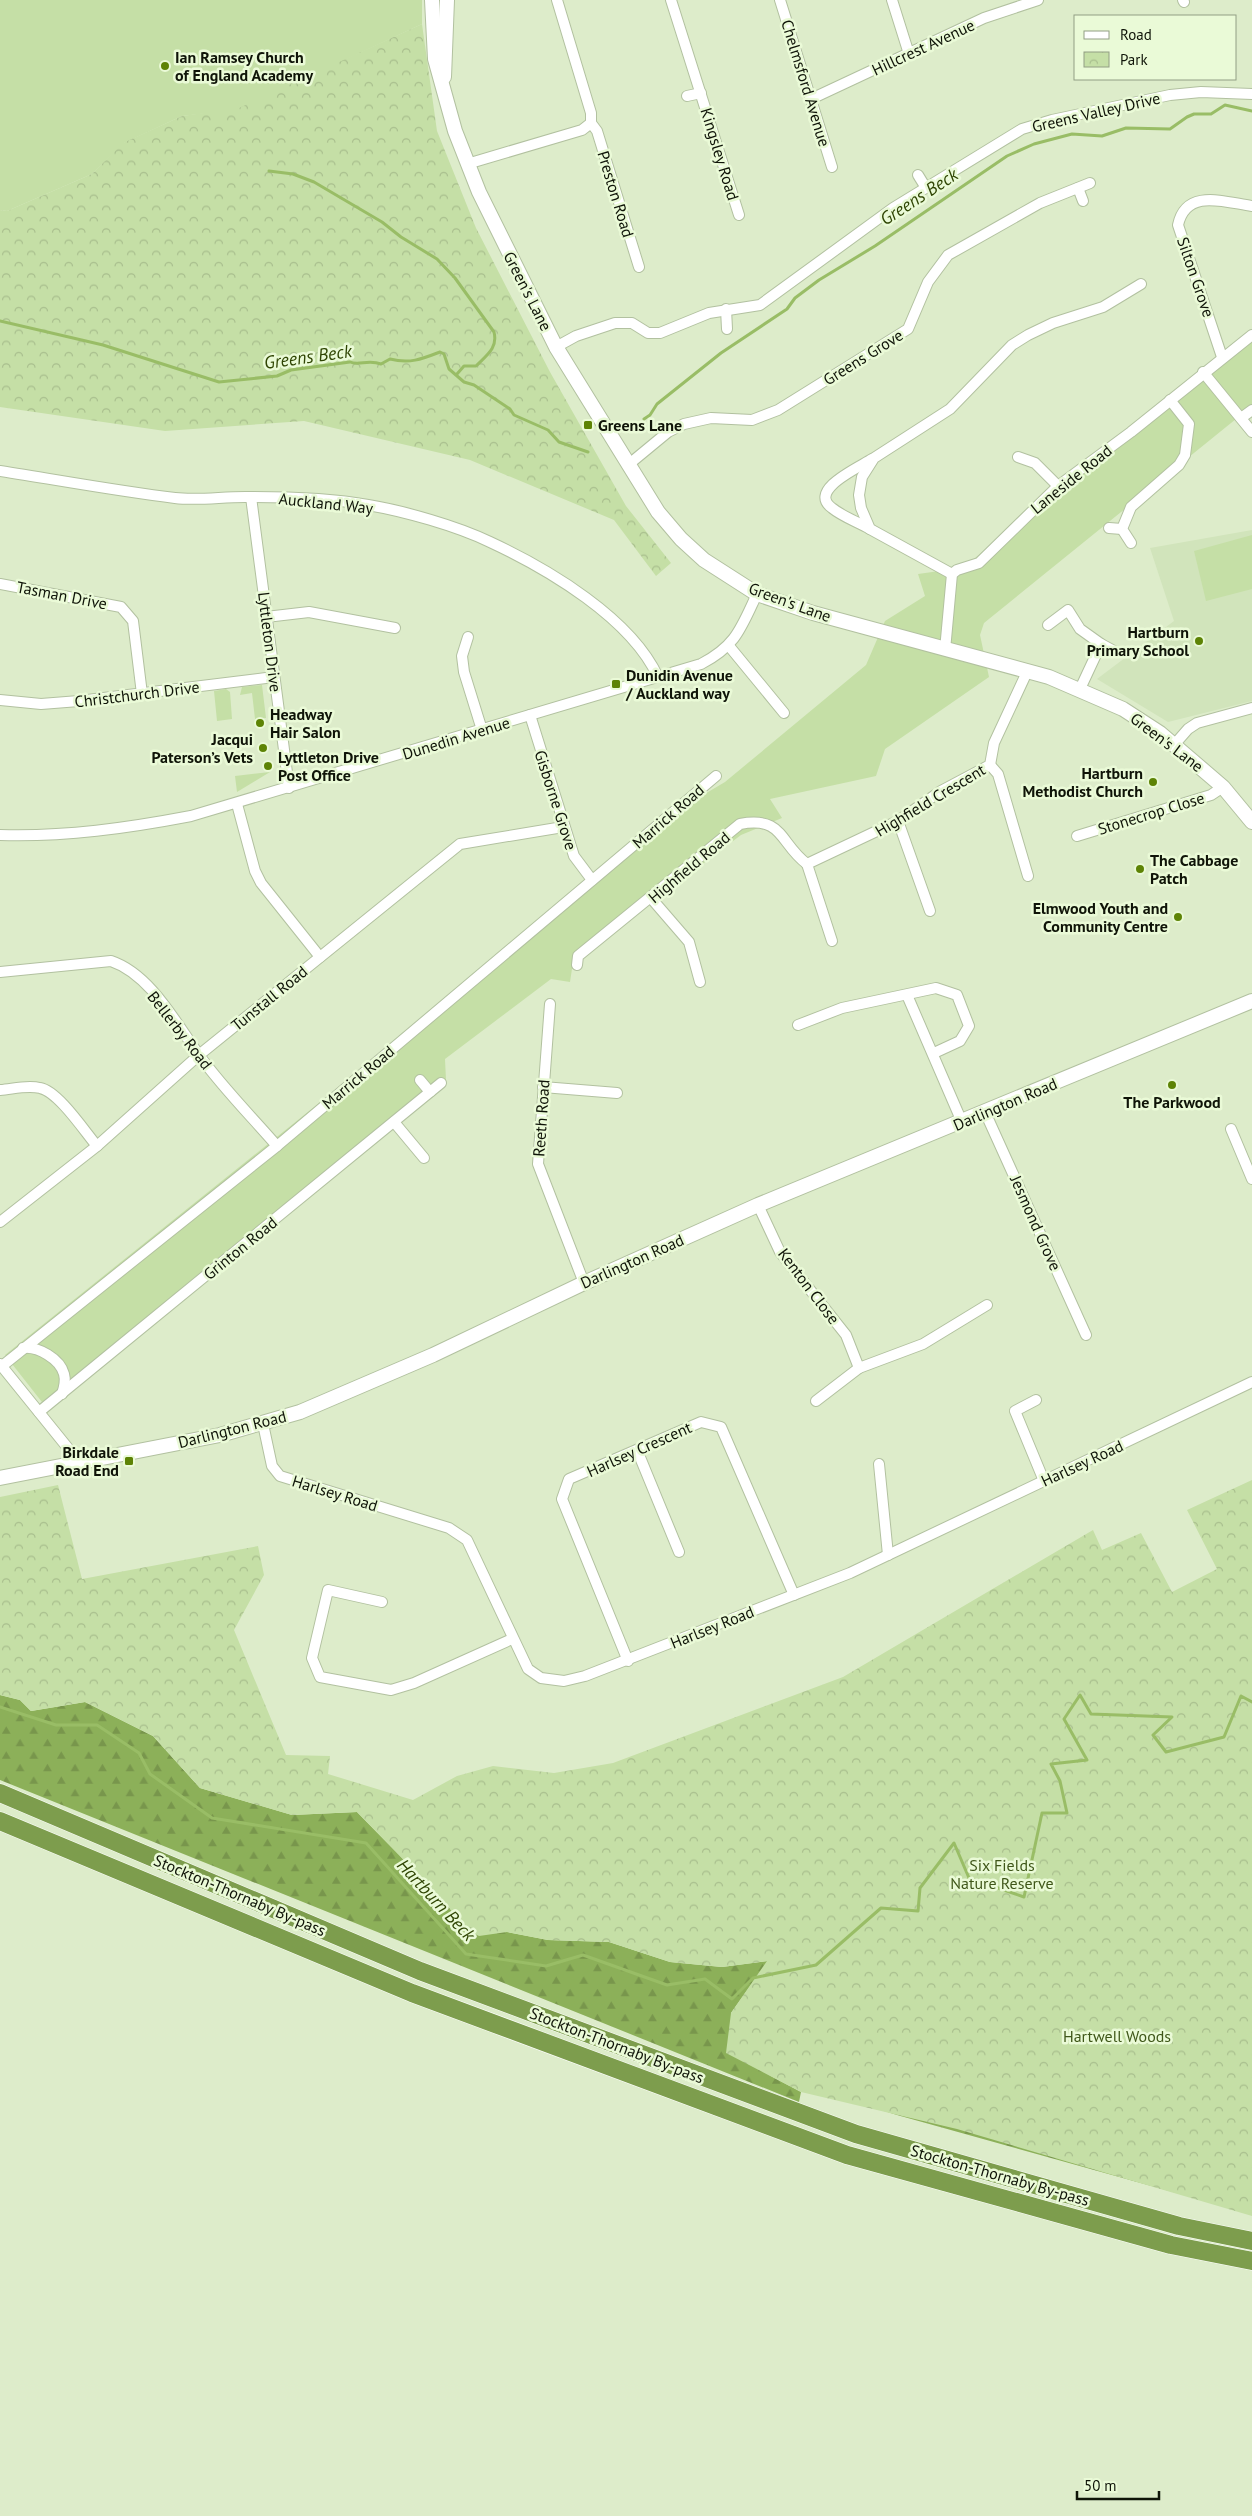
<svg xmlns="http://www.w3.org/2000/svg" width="1252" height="2516" viewBox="0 0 1252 2516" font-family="'PT Sans',sans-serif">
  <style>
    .built { fill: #d1e4bb }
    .green { fill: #c5dfa6 }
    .forest { fill: url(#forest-firs) }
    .park { fill: url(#park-crowns) }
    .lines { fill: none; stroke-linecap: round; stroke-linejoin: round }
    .stream { stroke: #99bd66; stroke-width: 3 }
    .street-casing { stroke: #b2c1a0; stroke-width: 12 }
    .secondary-casing { stroke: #b2c1a0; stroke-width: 16 }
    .highway-casing { stroke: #fff; stroke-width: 19 }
    .street { stroke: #fff; stroke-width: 10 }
    .secondary { stroke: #fff; stroke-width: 14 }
    .highway { stroke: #7d9d4d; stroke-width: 18 }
    .poi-dot { fill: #5d8305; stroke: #eafad7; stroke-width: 2 }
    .labels { text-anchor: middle; stroke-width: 5; stroke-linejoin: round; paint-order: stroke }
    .street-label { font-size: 16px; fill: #0f1408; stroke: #eafad7 }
    .poi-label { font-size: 16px; font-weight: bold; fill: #0f1408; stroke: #eafad7; text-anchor: start }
    .park-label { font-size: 16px; fill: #3f5719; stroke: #eafad7 }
    .water-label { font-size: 18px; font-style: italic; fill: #2f4503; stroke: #eafad7 }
  </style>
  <defs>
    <pattern id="forest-firs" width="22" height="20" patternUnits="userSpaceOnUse" patternTransform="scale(1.25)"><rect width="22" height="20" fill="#8cb059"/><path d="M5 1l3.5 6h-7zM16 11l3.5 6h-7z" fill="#78964c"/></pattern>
    <pattern id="park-crowns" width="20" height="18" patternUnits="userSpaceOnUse" patternTransform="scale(1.25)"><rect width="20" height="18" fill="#c5dfa6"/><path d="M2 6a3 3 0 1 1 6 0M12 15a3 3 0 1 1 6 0" fill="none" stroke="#a8be8d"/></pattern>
  </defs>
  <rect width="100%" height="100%" fill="#ddecca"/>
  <polygon class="built" points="1252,530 1252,701 1168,722 1097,679 1174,621 1150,548"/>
  <g class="green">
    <polygon points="0,0 422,0 422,24 255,102 235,110 182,116 124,143 92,174 7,211 0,210"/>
    <polygon points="1252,340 1252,406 984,623 980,635 989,677 885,749 876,776 770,799 782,818 741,835 573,962 570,982 551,979 445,1059 446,1080 49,1411 5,1355 703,795 725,782 866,665 885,621 925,596 918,574 968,567 968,564 1061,485"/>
    <polygon points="1252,535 1252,589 1206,601 1194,551"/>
    <polygon points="262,685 266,718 255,719 252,693 240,695 242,687"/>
    <polygon points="226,689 230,692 232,719 217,721 214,691"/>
    <polygon points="270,772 237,792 235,776"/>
  </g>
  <polygon class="forest" points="0,1695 20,1700 31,1711 85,1702 153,1736 200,1788 292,1815 357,1812 445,1902 465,1929 507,1932 548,1940 609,1942 670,1962 722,1967 768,1961 731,2013 1252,2214 897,2115 769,2075 801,2092 799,2102 0,1780"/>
  <g class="park">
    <polygon points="422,24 437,131 476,228 550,372 626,506 671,563 656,576 614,520 470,460 304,421 165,431 0,407 0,210 7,211 92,174 123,143 182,116 239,108"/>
    <polygon points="1252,1480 1252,2216 957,2129 801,2092 726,2053 731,2013 767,1961 722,1967 670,1962 609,1942 548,1940 507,1932 479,1936 465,1929 445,1902 357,1812 292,1815 200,1788 153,1736 85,1702 31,1711 20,1700 0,1695 0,1497 58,1485 82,1579 258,1546 264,1575 234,1630 286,1755 330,1756 328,1774 413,1800 457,1776 493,1766 554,1773 613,1763 843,1677 1093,1530 1102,1550 1141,1533 1172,1592 1217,1569 1187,1510"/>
  </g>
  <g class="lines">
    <g class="stream">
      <path d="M269,171l24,3 21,8 68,40 19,15 36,22 18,19 39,54c4,16 -7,23 -18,34h-12l-7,8"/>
      <path d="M0,321l103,24 116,37 58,-6 14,-6 59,-8c9,4 18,-3 31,2l9,-5c20,5 32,0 50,-7l4,2 5,15 15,13 10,3 36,24 4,6 34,15 11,12 29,10"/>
      <polyline points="644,419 650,415 657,404 721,353 787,309 795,298 819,280 875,246 1007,156 1034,144 1072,134 1102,136 1126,128 1170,129 1187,117 1194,114 1211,114 1225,105 1252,111"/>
      <polyline points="0,1707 56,1725 97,1725 139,1753 150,1774 212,1818 366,1843 466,1954 546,1966 583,1955 667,1985 705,1979 732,1999 753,1978 816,1965 881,1908 918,1911 920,1888 954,1843 969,1878 1024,1897 1042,1813 1067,1813 1060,1781 1051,1764 1087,1760 1064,1719 1080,1695 1091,1714 1172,1717 1153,1735 1166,1752 1224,1737 1241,1696 1252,1702"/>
    </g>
    <g class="street-casing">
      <g id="street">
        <polyline points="557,0 591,113 591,123 597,131 639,267"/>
        <polyline points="671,0 739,215"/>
        <polyline points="780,0 832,167"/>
        <polyline points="892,0 909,54"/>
        <polyline points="1183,0 1184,2"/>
        <polyline points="687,96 701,93"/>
        <polyline points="811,99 984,18 1038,0"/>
        <polyline points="467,164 582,130 591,123"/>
        <polyline points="918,175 926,188"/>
        <polyline points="1078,188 1083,201"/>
        <polyline points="726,309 727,329"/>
        <polyline points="556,347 576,336 615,323 632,323 648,333 660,333 709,313 760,305 893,208 1022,129 1052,120 1170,95 1201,92 1252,94"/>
        <path d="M1222,357l-44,-132c8,-37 46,-23 74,-19"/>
        <polyline points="1203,372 1252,432"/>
        <polyline points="1241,418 1252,410"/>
        <polyline points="1018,457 1035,463 1058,486"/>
        <polyline points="628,465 668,432 684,424 711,418 752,420 778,410 908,329 928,282 948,255 1040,203 1090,183"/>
        <path d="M0,471c58,9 117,20 175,27 25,3 51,-2 76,-1 38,0 79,1 117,8 36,6 89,21 122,37 58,27 141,76 168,135"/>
        <polyline points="251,497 289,788"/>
        <polyline points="1109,528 1122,529"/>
        <path d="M870,529c-12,-7 -27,-12 -38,-21 -25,-18 28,-41 40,-49"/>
        <polyline points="1131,543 1122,529 1131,507 1179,465 1185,455 1189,424 1170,400"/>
        <polyline points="952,574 870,529 861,508 859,495 862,477 874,458 950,409 1012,345 1028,335 1053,323 1103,307 1141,284"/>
        <polyline points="0,584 121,607 133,621 142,694"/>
        <polyline points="266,617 309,612 395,628"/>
        <polyline points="1048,625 1068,610 1080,629 1101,644 1080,689"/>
        <polyline points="468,637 462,656 464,672 482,730"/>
        <polyline points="1101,644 1114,651"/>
        <polyline points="729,646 784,713"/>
        <polyline points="945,650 952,574 957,570 979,563 1058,486 1131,432 1252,335"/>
        <polyline points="0,700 41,704 79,701 274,677"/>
        <polyline points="530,715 574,856 592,880"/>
        <polyline points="1174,745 1188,729 1197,723 1252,708"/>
        <polyline points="990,765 998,774 1028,876"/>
        <polyline points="237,804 255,871 261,883 320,957"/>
        <polyline points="898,821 930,911"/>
        <path d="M0,835c65,2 128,-7 191,-19l510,-152c35,-18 40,-36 56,-70"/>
        <polyline points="1077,836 1211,795 1223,787"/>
        <polyline points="807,864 898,821 941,791 990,765 994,743 1027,672"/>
        <polyline points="807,864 832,941"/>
        <polyline points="651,898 689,942 700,982"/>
        <path d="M577,965l1,-9 162,-132c44,-8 39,19 67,40"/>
        <path d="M0,972l111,-11c39,13 65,62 88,94 23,32 52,61 78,91"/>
        <polyline points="907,995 962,1122"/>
        <polyline points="550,1004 538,1164 584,1283"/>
        <polyline points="798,1025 842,1008 936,988 957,995 969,1026 960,1041 934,1053"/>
        <polyline points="420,1080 430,1092"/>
        <polyline points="543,1087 617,1093"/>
        <path d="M0,1090c13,-1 27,-5 40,-2 18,3 45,44 57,58"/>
        <polyline points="985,1112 1086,1335"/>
        <polyline points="394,1122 424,1158"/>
        <polyline points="1231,1129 1252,1179"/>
        <polyline points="758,1205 780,1252 846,1335 859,1368 923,1344 987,1305"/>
        <polyline points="0,1222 97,1146 199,1055 460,844 563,827"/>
        <path d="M23,1348c15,-2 37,11 41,26 2,7 0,14 -2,20"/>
        <polyline points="0,1364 80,1463"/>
        <polyline points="2,1366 277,1146 716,776"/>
        <polyline points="1036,1400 1015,1411 1044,1481"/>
        <polyline points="816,1401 859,1368"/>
        <polyline points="39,1412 441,1083"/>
        <polyline points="263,1424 272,1466 280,1476 449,1528 467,1540 528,1669 541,1678 564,1681 585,1676 850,1573 1252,1382"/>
        <polyline points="637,1450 679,1552"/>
        <polyline points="879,1464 888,1555"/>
        <polyline points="382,1602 328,1590 312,1658 320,1677 391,1690 414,1683 512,1639"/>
        <polyline points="628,1661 562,1499 569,1479 701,1422 721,1427 794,1595"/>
      </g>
    </g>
    <g class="secondary-casing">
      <g id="secondary">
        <polyline points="432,0 435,59 455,131 479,192 556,347 658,512 681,539 704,560 757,594 813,613 1049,677 1123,709 1160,733 1223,787 1252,822"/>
        <polyline points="444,77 447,0"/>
        <polyline points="0,1478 220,1435 300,1412 433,1355 584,1283 758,1205 1252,1001"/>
      </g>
    </g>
    <g class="highway-casing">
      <g id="highway">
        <polyline points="0,1793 420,1971 856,2134 1179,2226 1252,2241"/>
        <polyline points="0,1821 412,1993 847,2155 1171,2245 1252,2261"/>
      </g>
    </g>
    <use href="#street" class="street"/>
    <use href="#secondary" class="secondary"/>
    <use href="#highway" class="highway"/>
  </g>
  <g class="poi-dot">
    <circle cx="165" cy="66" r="5"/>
    <rect x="583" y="420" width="10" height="10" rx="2.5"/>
    <circle cx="1199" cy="641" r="5"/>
    <rect x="611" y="679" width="10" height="10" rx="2.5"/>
    <circle cx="260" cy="723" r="5"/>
    <circle cx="263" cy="748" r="5"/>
    <circle cx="268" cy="766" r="5"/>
    <circle cx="1153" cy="782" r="5"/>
    <circle cx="1140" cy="869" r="5"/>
    <circle cx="1178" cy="917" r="5"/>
    <circle cx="1172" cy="1085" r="5"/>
    <rect x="124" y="1456" width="10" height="10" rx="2.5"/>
  </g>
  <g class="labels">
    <g class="street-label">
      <text transform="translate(923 47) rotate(-25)" y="6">Hillcrest Avenue</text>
      <text transform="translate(806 83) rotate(73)" y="6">Chelmsford Avenue</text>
      <text transform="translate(1096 112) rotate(-13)" y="6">Greens Valley Drive</text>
      <text transform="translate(720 154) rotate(73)" y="6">Kingsley Road</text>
      <text transform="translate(616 194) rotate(73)" y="6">Preston Road</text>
      <text transform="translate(1196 277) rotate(71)" y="6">Silton Grove</text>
      <text transform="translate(528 291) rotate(63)" y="6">Green's Lane</text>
      <text transform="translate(863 357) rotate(-32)" y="6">Greens Grove</text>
      <text transform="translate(1071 479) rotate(-39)" y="6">Laneside Road</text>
      <text transform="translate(326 503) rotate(6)" y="6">Auckland Way</text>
      <text transform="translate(62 595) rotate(11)" y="6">Tasman Drive</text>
      <text transform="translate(790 602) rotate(20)" y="6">Green's Lane</text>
      <text transform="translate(270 642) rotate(83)" y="6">Lyttleton Drive</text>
      <text transform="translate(137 694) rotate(-7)" y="6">Christchurch Drive</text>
      <text transform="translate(456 738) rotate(-17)" y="6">Dunedin Avenue</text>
      <text transform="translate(1167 742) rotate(37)" y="6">Green's Lane</text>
      <text transform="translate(556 800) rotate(72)" y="6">Gisborne Grove</text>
      <text transform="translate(930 800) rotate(-31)" y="6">Highfield Crescent</text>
      <text transform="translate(1151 813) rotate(-17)" y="6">Stonecrop Close</text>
      <text transform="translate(668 816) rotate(-41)" y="6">Marrick Road</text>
      <text transform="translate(689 867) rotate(-40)" y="6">Highfield Road</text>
      <text transform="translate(269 998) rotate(-39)" y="6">Tunstall Road</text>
      <text transform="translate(180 1030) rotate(52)" y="6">Bellerby Road</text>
      <text transform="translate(358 1077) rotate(-40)" y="6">Marrick Road</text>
      <text transform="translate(1005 1104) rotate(-23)" y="6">Darlington Road</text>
      <text transform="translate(541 1118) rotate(-86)" y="6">Reeth Road</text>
      <text transform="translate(1036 1223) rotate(66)" y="6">Jesmond Grove</text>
      <text transform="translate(240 1248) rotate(-39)" y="6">Grinton Road</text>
      <text transform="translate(632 1261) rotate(-24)" y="6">Darlington Road</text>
      <text transform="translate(809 1286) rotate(53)" y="6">Kenton Close</text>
      <text transform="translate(232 1429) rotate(-14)" y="6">Darlington Road</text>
      <text transform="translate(639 1449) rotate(-24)" y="6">Harlsey Crescent</text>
      <text transform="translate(1082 1463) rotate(-25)" y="6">Harlsey Road</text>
      <text transform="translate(335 1493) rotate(17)" y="6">Harlsey Road</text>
      <text transform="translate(712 1627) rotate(-22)" y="6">Harlsey Road</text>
      <text transform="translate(240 1895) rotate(23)" y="6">Stockton-Thornaby By-pass</text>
      <text transform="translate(617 2045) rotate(21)" y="6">Stockton-Thornaby By-pass</text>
      <text transform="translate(1000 2175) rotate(16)" y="6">Stockton-Thornaby By-pass</text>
    </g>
    <g class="poi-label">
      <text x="175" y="63">Ian Ramsey Church<tspan x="175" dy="18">of England Academy</tspan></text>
      <text x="598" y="431">Greens Lane</text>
      <text x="1189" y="638" text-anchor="end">Hartburn<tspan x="1189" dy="18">Primary School</tspan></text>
      <text x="626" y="681">Dunidin Avenue<tspan x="626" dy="18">/ Auckland way</tspan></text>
      <text x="270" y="720">Headway<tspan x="270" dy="18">Hair Salon</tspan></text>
      <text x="253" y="745" text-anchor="end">Jacqui<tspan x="253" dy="18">Paterson’s Vets</tspan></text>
      <text x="278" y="763">Lyttleton Drive<tspan x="278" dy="18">Post Office</tspan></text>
      <text x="1143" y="779" text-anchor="end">Hartburn<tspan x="1143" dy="18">Methodist Church</tspan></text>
      <text x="1150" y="866">The Cabbage<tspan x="1150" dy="18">Patch</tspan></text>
      <text x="1168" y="914" text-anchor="end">Elmwood Youth and<tspan x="1168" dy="18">Community Centre</tspan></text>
      <text x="1172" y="1108" text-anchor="middle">The Parkwood</text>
      <text x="119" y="1458" text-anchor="end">Birkdale<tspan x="119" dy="18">Road End</tspan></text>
    </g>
    <g class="park-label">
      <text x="1002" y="1871">Six Fields<tspan x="1002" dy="18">Nature Reserve</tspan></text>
      <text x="1117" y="2042">Hartwell Woods</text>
    </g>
    <g class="water-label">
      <text transform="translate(919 197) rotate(-33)" y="6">Greens Beck</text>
      <text transform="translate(308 357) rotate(-8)" y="6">Greens Beck</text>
      <text transform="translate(436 1900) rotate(47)" y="6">Hartburn Beck</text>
    </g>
  </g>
  <rect x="1074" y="15" width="162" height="65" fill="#eafad7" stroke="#929e84"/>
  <rect x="1084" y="31" width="25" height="8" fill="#ffffff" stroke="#929e84"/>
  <text x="1120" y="40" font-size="15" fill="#0f1408">Road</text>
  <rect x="1084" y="52" width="25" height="15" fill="url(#park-crowns)" stroke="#929e84"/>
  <text x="1120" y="65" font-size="15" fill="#0f1408">Park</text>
  <path d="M1077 2491v8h82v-8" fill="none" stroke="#0f1408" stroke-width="2.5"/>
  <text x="1084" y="2491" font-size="15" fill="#0f1408" stroke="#eafad7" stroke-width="4" paint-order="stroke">50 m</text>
</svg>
